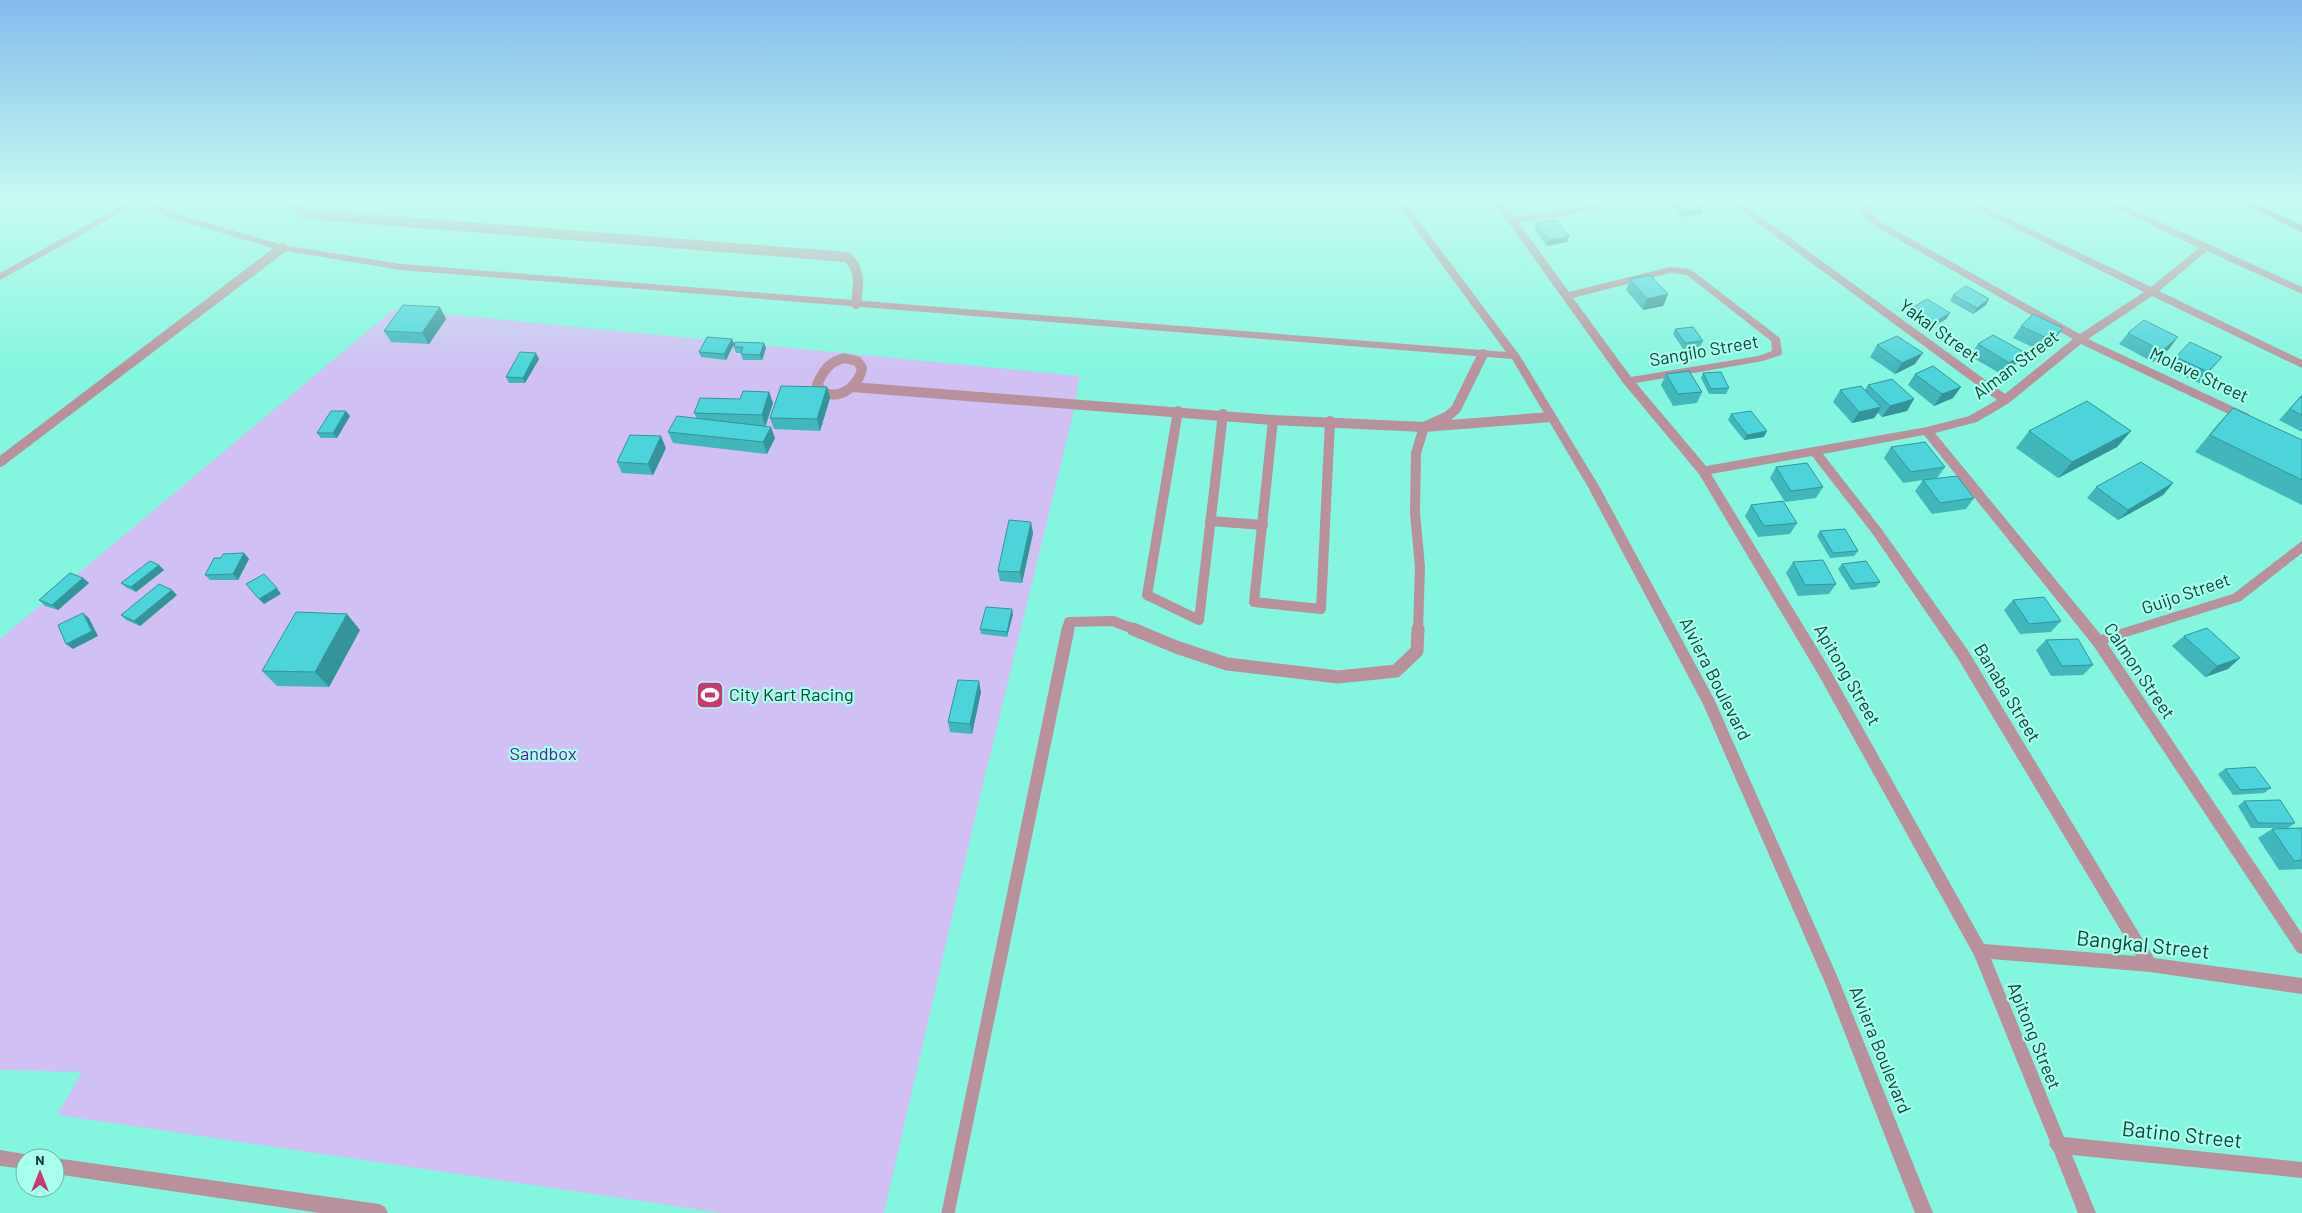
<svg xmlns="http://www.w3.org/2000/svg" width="2302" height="1213" viewBox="0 0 2302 1213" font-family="Barlow,sans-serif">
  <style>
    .green { fill: #d0c0f3 }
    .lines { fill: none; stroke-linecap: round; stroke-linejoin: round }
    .service-far1 { stroke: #b8919c; stroke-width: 10 }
    .service { stroke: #b8919c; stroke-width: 13 }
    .minor { fill: #b8919c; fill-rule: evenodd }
    .tertiary { fill: #b8919c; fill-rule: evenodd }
    .secondary { fill: #a36b7d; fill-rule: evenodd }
    .wall { fill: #41b6bb }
    .shaded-wall { fill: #359499 }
    .building { fill: #4cd4da; stroke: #359499 }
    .labels { text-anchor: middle; stroke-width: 4.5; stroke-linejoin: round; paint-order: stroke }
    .street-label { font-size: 18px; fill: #11443b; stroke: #a8ffec }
    .poi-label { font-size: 18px; fill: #11443b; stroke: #a8ffec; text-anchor: start }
    .park-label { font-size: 18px; fill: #582496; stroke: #a8ffec }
    .near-street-label { font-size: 21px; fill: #11443b; stroke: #a8ffec }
  </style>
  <rect width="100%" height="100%" fill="#84f6df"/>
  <polygon class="green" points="394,309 1080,376 1071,423 977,809 884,1213 722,1213 57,1115 82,1072 0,1070 0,639"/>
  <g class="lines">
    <g class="service-far1">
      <path d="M294,201v5l11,8 542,43c15,13 11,29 9,47"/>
      <path d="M844,358l13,3 5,7c-2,14 -19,32 -36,25 -3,-1 -6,-5 -9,-8 6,-14 12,-23 27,-27z"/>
      <polyline points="852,387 1273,420 1424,427 1551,417"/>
      <polyline points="1178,411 1147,595 1199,620 1223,414"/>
      <polyline points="1273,420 1254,602 1321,609 1330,421"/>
      <polyline points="0,462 282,248"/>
      <polyline points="1210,521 1263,525"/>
      <polyline points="1067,630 1069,622 1113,621 1136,630"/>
      <polyline points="1418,630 1420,567 1415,513 1416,453 1424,427 1448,416 1456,409 1483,354"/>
    </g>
    <g class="service">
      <polyline points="1133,629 1176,647 1227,664 1338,677 1396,671 1417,651 1418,629"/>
      <polyline points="948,1213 1068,629"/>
    </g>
    <g class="minor">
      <polygon points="130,201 142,201 0,280 0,273"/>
      <path d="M1493,201h9l12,16 52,-7 39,-9h18l-57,15 -48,6 51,70 101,-25 20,2 90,69 2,15 -1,2 -18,6 -127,22 70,83 221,-39 42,-11 28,-16 -269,-199h11l266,193 68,-55 -200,-114 -12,-12 4,-9 6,-3h12l-11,7 -1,5 8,8 201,113 64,-42 -184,-91h12l179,86 48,-39 -97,-47h12l188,86v7l-95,-43 -48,40 143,69v8l-150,-72 -64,43 161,75 2,3 -2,3h-8l-160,-76 -72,59 -32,19 -42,11 166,202 132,-41 69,-53v12l-61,48 -134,42 195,291v20l-5,-2 -204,-307 -169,-210 -101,19 57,73 87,122 187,309 148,20v16l-152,-22 -159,-13 73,178 238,25v16l-230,-23 24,58h-18l-24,-61 -5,-7 1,-3 -76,-187 -156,-281 -119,-200 -75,-90zM1670,273l17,2 84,66 1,10 -14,5 -127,21 -58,-79zM1812,456l60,77 85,124 179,299 -152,-12 -156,-278 -117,-192z"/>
      <polygon points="0,1150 31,1155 32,1158 25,1158 25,1169 0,1166"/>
      <polygon points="54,1158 55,1158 379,1204 385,1207 388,1213 320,1213 55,1174"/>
    </g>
    <polygon class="tertiary" points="138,201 150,201 177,214 283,245 401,264 1506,352 1395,201 1404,201 1520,356 1599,486 1714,699 1838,978 1933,1213 1915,1213 1826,985 1703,704 1588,487 1512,359 401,270 279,250 171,218"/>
    <polygon class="secondary" points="2236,201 2248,201 2302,225 2302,232"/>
  </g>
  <g class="wall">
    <polygon points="1667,201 1697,201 1701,214 1682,217"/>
    <polygon points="1536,223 1569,236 1567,242 1547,246 1534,229"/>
    <polygon points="1630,279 1668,294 1663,306 1643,310 1626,290"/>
    <polygon points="1953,295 1989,299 1986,305 1973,314 1950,301"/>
    <polygon points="440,307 446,319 429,344 391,342 384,331"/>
    <polygon points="1912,308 1950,313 1946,319 1932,327 1909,313"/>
    <polygon points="2021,326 2063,328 2055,339 2043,352 2013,338"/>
    <polygon points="1675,329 1703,341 1700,347 1683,349 1673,334"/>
    <polygon points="2128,333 2169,349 2153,362 2119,344"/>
    <polygon points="732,339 734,344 726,360 701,357 699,352"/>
    <polygon points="735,342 766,348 762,360 743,360 741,354 741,353 736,353 734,347"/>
    <polygon points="1978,344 2016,364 2001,374 1970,356"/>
    <polygon points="1877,345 1915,364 1895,374 1870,357"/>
    <polygon points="2176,357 2222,357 2199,383 2167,368"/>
    <polygon points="539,359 525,383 509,383 506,377"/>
    <polygon points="1703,373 1729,388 1726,394 1709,394 1701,378"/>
    <polygon points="1666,374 1702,392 1697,403 1673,406 1661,385"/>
    <polygon points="1915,374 1953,398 1934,406 1908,385"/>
    <polygon points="1868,385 1914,399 1907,411 1882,417 1878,413 1874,418 1852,423 1833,402 1840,390 1865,390"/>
    <polygon points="827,387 830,398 820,431 774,429 770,418"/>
    <polygon points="769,392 773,403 766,426 775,438 767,454 673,443 668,432 697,418 694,413 740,399"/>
    <polygon points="2301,396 2302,396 2302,432 2279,420"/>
    <polygon points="2233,408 2302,440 2302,505 2195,452 2218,424"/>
    <polygon points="1731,414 1764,437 1744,440 1728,420"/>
    <polygon points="350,416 337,438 321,438 317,433"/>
    <polygon points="2029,431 2131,431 2117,447 2058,478 2016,448"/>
    <polygon points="1891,447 1945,467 1937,478 1903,483 1884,458"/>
    <polygon points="666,448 653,475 622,473 617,462"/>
    <polygon points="1776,467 1823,487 1816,498 1785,502 1770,478"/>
    <polygon points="1923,480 1974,498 1966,509 1932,514 1915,491"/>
    <polygon points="2173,483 2163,495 2118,520 2087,498 2096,487"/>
    <polygon points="1751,505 1797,523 1790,534 1758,537 1745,516"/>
    <polygon points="1820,531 1858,551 1854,556 1830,558 1817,536"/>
    <polygon points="1033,533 1022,583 1000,581 998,571"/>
    <polygon points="244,553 249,559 238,580 210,580 205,575 221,558"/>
    <polygon points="1793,562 1836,584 1829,594 1798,596 1786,573"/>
    <polygon points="1842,564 1880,582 1876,587 1851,590 1838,569"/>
    <polygon points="159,565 164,570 136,592 127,588 121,583"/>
    <polygon points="83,578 89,583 58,610 45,606 39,600"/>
    <polygon points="177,595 140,626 126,620 121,615"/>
    <polygon points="2013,600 2061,621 2051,632 2020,634 2004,610"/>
    <polygon points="1013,614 1007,637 981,634 980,629"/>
    <polygon points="360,630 329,687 277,686 262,671"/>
    <polygon points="2184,636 2228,669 2205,677 2172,646"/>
    <polygon points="2046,640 2093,665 2083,675 2051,676 2036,650"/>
    <polygon points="981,692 972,734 950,732 948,722"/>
    <polygon points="2225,769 2271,788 2264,793 2233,795 2218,774"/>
    <polygon points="2244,801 2295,823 2288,828 2251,828 2238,806"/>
    <polygon points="2302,828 2302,869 2279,870 2258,838 2272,829"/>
  </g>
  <g class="shaded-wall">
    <polygon points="1703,208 1701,214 1682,217 1684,212"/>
    <polygon points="1569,236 1567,242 1547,246 1549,240"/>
    <polygon points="1668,294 1663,306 1643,310 1647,299"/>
    <polygon points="1989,299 1986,305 1973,314 1977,308"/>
    <polygon points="440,307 446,319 429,344 422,333"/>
    <polygon points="1950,313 1946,319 1932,327 1935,322"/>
    <polygon points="2063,328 2055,339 2043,352 2051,340"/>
    <polygon points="2178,337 2169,349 2153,362 2162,351"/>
    <polygon points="732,339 734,344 726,360 724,354"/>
    <polygon points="764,343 766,348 762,360 760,355"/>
    <polygon points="2024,352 2016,364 2001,374 2009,363"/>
    <polygon points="536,353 539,359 525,383 523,378"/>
    <polygon points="1923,353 1915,364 1895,374 1902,363"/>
    <polygon points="827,387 830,398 820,431 817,419"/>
    <polygon points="1961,387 1953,398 1934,406 1942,394"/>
    <polygon points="769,392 773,403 765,426 762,415"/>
    <polygon points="1914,399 1907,411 1882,417 1890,406"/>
    <polygon points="1881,407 1874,418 1852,423 1859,412"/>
    <polygon points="346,411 350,416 337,438 333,433"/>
    <polygon points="771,427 775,438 767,454 763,442"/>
    <polygon points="1767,431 1764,437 1744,440 1747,435"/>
    <polygon points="2131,431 2117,447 2058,478 2072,462"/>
    <polygon points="661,436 666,448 653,475 648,464"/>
    <polygon points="2173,483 2163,495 2118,520 2128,510"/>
    <polygon points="1031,522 1033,533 1022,583 1020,572"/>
    <polygon points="244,553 249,559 238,580 233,574"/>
    <polygon points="159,565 164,570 136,592 131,587"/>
    <polygon points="83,578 89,583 58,610 52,605"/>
    <polygon points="277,588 281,594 264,604 259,599"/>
    <polygon points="172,590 177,595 140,626 134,621"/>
    <polygon points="1012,609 1013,614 1007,637 1007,632"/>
    <polygon points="83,613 89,618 98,636 73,649 66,644"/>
    <polygon points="347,614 360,630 329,687 315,672"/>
    <polygon points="2240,658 2228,669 2205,677 2217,666"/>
    <polygon points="979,681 981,692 972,734 970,724"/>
  </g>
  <g class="building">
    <polygon points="1674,201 1697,201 1703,208 1684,212"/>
    <polygon points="1556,220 1569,236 1549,240 1536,223"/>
    <polygon points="1650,275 1668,294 1647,299 1630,279"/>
    <polygon points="1966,286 1989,299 1977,308 1953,295"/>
    <polygon points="1927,299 1950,313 1935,322 1912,308"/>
    <polygon points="403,305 440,307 422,333 384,331"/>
    <polygon points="2033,314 2063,328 2051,340 2021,326"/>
    <polygon points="2144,320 2178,337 2162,351 2128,333"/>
    <polygon points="1693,327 1703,341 1685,343 1675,329"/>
    <polygon points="1993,335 2024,352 2009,363 1978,344"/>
    <polygon points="1897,336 1923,353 1902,363 1877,345"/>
    <polygon points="707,337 732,339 724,354 699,352"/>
    <polygon points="735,342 764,343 760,355 741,354 743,347 734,347"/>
    <polygon points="2190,342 2222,357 2208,372 2176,357"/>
    <polygon points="520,352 536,353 523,378 506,377"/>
    <polygon points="1933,366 1961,387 1942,394 1915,374"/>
    <polygon points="1689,371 1702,392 1678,394 1666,374"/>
    <polygon points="1721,372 1729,388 1711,389 1703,373"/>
    <polygon points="1892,379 1914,399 1890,406 1868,385"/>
    <polygon points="781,386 827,387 817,419 770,418"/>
    <polygon points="1861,386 1881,407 1859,412 1840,390"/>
    <polygon points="743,391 769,392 762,415 694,413 700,398 740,399"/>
    <polygon points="2301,396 2302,396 2302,415 2290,409"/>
    <polygon points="2087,401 2131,431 2072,462 2029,431"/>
    <polygon points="2233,408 2302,440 2302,480 2210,435"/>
    <polygon points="331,411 346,411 333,433 317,433"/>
    <polygon points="1751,411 1767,431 1747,435 1731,414"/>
    <polygon points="677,416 771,427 763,442 668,432"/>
    <polygon points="630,435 661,436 648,464 617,462"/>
    <polygon points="1925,442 1945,467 1911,472 1891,447"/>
    <polygon points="2141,462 2173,483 2128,510 2096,487"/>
    <polygon points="1807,463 1823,487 1791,491 1776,467"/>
    <polygon points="1957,476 1974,498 1940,503 1923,480"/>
    <polygon points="1783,501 1797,523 1764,526 1751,505"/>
    <polygon points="1009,520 1031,522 1020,572 998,571"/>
    <polygon points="1845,529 1858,551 1833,553 1820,531"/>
    <polygon points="244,553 233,574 205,575 214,558 221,558 223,554"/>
    <polygon points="1823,560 1836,584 1805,585 1793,562"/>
    <polygon points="150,561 159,565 131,587 121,583"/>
    <polygon points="1866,561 1880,582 1855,584 1842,564"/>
    <polygon points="70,573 83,578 52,605 39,600"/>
    <polygon points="264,574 277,588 259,599 246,584"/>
    <polygon points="159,584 172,590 134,621 121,615"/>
    <polygon points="2044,597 2061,621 2029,624 2013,600"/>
    <polygon points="986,607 1012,609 1007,632 980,629"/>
    <polygon points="296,612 347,614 315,672 262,671"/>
    <polygon points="83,613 92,631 66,644 58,625"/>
    <polygon points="2207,628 2240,658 2217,666 2184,636"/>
    <polygon points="2078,639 2093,665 2062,666 2046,640"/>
    <polygon points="958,680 979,681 970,724 948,722"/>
    <polygon points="2255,767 2271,788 2240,790 2225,769"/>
    <polygon points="2280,800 2295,823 2258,823 2244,801"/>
    <polygon points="2302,828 2302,860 2294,861 2272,829"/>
  </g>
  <linearGradient id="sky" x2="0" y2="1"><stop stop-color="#83bced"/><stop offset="0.54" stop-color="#c8fbf1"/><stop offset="1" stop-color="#c8fbf1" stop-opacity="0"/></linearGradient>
  <rect width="2302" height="371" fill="url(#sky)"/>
  <defs>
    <g id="stadium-square" transform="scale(1.4375)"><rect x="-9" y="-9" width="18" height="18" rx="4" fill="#c43b74" stroke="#a8ffec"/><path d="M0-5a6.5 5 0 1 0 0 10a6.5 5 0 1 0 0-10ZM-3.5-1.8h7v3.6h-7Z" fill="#fff"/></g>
  </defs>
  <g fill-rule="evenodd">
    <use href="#stadium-square" x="710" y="695"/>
  </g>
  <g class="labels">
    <g class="street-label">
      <text transform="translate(1939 331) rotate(36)" y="6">Yakal Street</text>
      <text transform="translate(1704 351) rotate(-10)" y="6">Sangilo Street</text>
      <text transform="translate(2016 365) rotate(-37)" y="6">Alman Street</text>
      <text transform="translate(2199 375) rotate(25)" y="6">Molave Street</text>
      <text transform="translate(2186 594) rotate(-19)" y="6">Guijo Street</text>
      <text transform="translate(2139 671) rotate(56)" y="6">Calmon Street</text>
      <text transform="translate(1847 675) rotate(60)" y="6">Apitong Street</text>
      <text transform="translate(1715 679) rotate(63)" y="6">Alviera Boulevard</text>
      <text transform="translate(2007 693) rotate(59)" y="6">Banaba Street</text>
      <text transform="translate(2034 1036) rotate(68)" y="6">Apitong Street</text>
      <text transform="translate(1880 1050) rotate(68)" y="6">Alviera Boulevard</text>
    </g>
    <g class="poi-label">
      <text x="729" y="701">City Kart Racing</text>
    </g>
    <g class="park-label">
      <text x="543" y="760">Sandbox</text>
    </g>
    <g class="near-street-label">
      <text transform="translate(2143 945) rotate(6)" y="7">Bangkal Street</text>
      <text transform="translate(2182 1135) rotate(6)" y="7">Batino Street</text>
    </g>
  </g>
  <g transform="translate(40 1173)"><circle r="24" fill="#a8ffec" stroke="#6cb4a5"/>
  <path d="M0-4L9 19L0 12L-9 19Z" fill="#c43b74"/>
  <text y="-8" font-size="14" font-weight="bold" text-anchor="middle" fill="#11443b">N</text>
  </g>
</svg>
